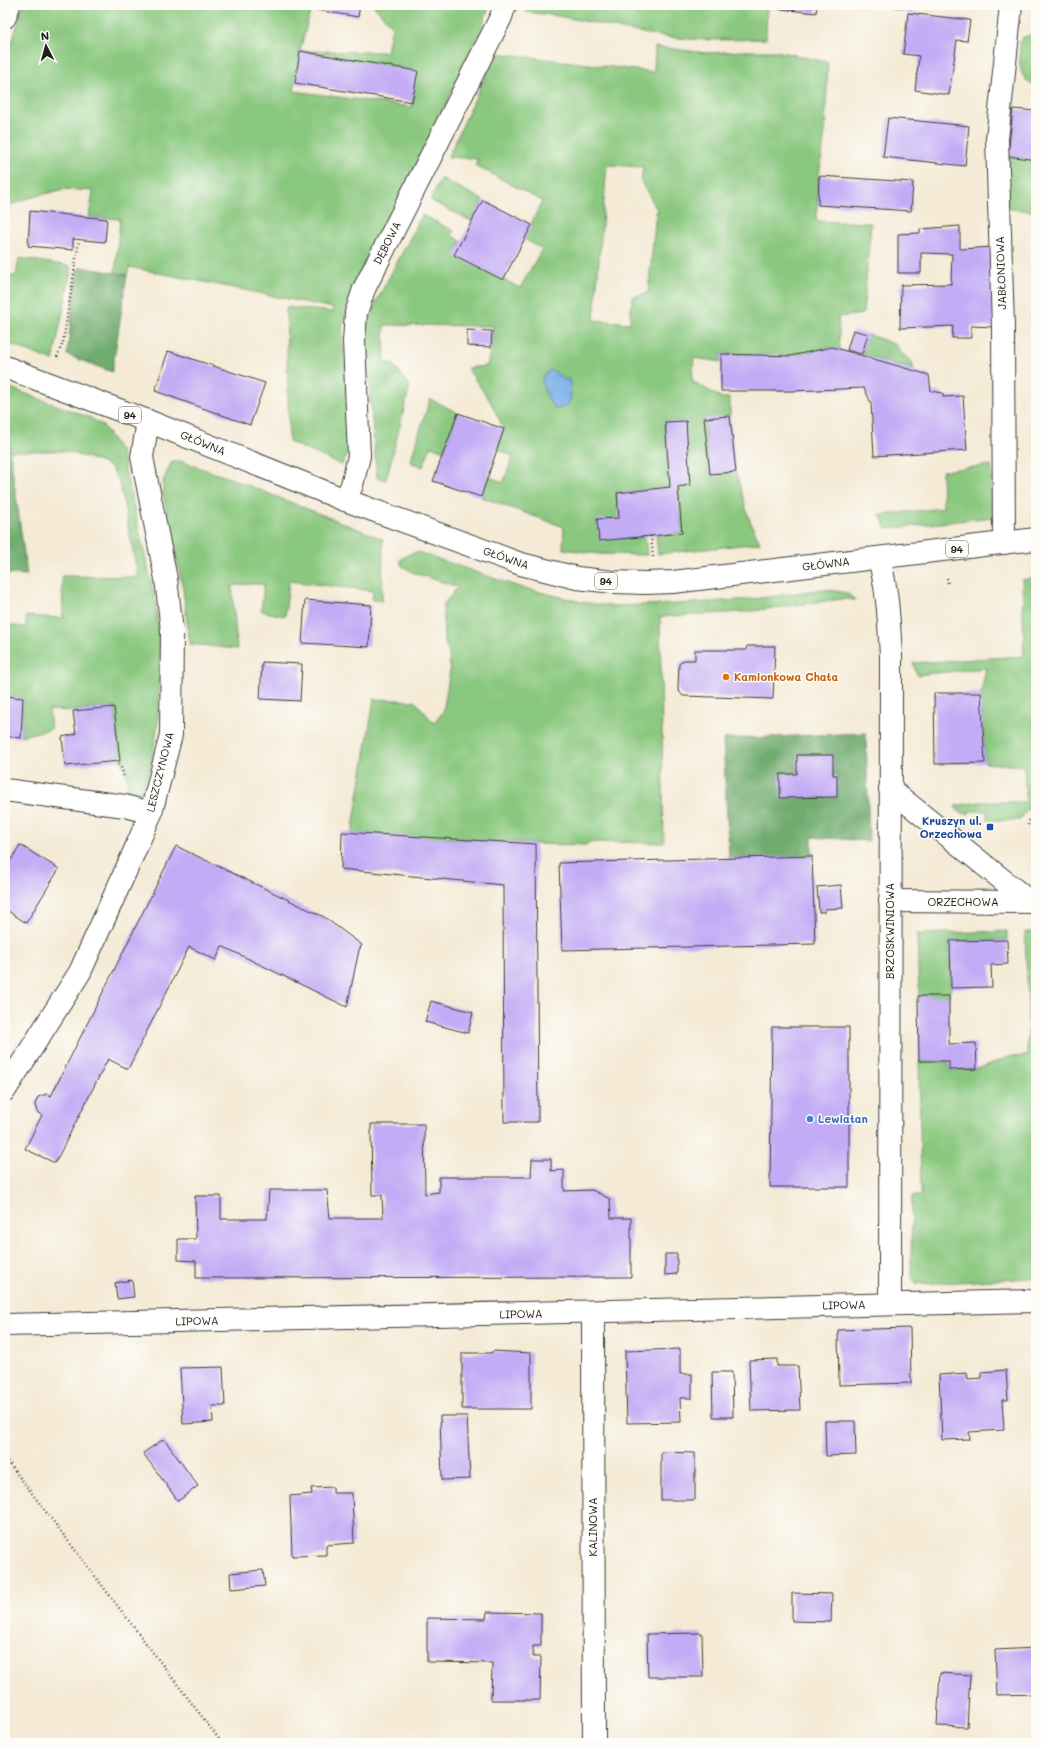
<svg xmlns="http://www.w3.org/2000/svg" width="1041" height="1748" viewBox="0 0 1041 1748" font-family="Mali,sans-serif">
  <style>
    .green { fill: #8ac87f; stroke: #53724e; fill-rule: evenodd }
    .forest { fill: #6fac6e; stroke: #466445; fill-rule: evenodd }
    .water { fill: #7bafe8; stroke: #4c6682 }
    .building { fill: #c2acf5 }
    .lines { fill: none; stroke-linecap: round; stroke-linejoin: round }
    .minor-casing { stroke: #3c3b38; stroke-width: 24 }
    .major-casing { stroke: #3c3b38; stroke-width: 24 }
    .path { stroke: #3c3b38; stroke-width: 2.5; stroke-dasharray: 1 3; stroke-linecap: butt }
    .minor { stroke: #fff; stroke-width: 22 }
    .major { stroke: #fff; stroke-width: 22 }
    .food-dot { fill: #e8710a; stroke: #fdfcf7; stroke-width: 1.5 }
    .transit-dot { fill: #1a4fb4; stroke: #fdfcf7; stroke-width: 1.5 }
    .shop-dot { fill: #3f7fe0; stroke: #fdfcf7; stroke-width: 1.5 }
    .labels { text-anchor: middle; stroke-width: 3; stroke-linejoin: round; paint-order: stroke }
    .shield { fill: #fdfcf7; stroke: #605f5e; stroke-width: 1 }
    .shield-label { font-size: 10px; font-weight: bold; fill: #1c1c1c }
    .street-label { font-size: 11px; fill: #1c1c1c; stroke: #fdfcf7 }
    .food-label { font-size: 11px; font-weight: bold; fill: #c56008; stroke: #fdfcf7; text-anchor: start }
    .transit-label { font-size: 11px; font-weight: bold; fill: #164399; stroke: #fdfcf7; text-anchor: end }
    .shop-label { font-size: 11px; font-weight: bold; fill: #366cbe; stroke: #fdfcf7; text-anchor: start }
  </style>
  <rect width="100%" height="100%" fill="#fdfcf7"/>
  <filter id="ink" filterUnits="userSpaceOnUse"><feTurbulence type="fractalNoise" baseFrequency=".025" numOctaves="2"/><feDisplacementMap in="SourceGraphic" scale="8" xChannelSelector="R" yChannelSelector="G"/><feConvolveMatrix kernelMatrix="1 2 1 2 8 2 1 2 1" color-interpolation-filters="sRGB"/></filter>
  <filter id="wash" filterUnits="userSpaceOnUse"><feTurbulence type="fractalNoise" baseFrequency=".012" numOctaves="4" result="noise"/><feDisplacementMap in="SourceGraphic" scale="16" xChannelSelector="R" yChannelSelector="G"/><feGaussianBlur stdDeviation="0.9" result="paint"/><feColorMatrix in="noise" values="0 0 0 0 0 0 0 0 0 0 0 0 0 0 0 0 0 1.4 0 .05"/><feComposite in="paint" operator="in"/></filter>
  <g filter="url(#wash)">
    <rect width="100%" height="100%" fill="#f4ead5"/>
    <g class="green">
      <path d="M23,5h289l-12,46 87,1 5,-26 -19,-21h117l-11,29 -132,278 -5,16 4,45 2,80 -6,12 -53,-23 -3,-135 47,5v-4l-204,-41 -2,8 -12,-2 5,-54 -31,-2 4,-26 -29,-2 -35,9 -24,9v-141zM300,51l117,20 -5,36 -118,-16z"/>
      <path d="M527,5h240l-1,34c-33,1 -66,2 -98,-2 -48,-6 -94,-21 -142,-25z"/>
      <path d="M1030,35h6v51c-20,-7 -16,-26 -16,-44l2,-4z"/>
      <path d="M655,47l52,6 36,-2h33l52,11 -3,69 -6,45 -3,45 55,2 -8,91 -25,3 2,32 -8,-2 -42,9 -69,-2v8l-27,-4 -2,23 30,17h8v18l-26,3 6,55 26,-2 12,44 12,27 -102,11 -2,-18 26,-3 -4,-46 12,-3 -5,-63 -20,2 5,64 -53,6 2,25 -21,2 1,20 46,-3 2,18 -48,-1 -36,-5 1,-22 -83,-30 7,-21 15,7 10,-27 -16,-7 7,-20 -14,-28 -23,-33 20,-2 4,-19 2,-21 -109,-1 1,38h7l18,23 -24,94 -9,-2 -13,-153 58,-110 32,16 -3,4 10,6 -6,13 65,34 22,-39 -18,-10 18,-38 -67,-36 3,-6 -30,-2 48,-104 158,19zM607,165l36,2 -2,15 17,29 -2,1 -8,81 -16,4 -2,26 -36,-3z"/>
      <polygon points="1008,156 1036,160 1036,211 1007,209"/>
      <polygon points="441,178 483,200 471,221 430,200"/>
      <polygon points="19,258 70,266 71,271 53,361 5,342 5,275 16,276"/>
      <polygon points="868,334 896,345 901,353 912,362 914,370 862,354"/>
      <polygon points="5,386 91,418 103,426 121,452 156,603 160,655 158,722 151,766 142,793 133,799 129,798 127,776 120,761 114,707 73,711 49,710 51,729 21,736 23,698 5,696 5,625 26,627 26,616 63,618 62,576 138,577 120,485 111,467 92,459 64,451 11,451 5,416"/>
      <polygon points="430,399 458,413 444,451 431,446 423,467 410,462"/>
      <polygon points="172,461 180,461 232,479 383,539 382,601 372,600 373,591 289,581 285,616 261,611 264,584 247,584 232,586 237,649 190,644 183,589 163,494 163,481"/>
      <polygon points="991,465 994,517 887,529 880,515 943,508 942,471"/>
      <polygon points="418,552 519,587 582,602 611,606 678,604 753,599 824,589 847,593 855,600 842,599 744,612 660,617 664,843 588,842 587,845 536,844 352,833 374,699 415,701 434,723 443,712 450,671 449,654 444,640 443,605 458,587 414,573 402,566 400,560 409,554"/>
      <path d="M1036,577v217l-5,18 -3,-3 -8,11h-33v-9h-18v3c-7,0 -11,-1 -14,-8l24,-4h47l-2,-36 -39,-3 -4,-70 5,-25 -69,7 -4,-12 111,-7 -2,-76z"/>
      <polygon points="1007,931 1007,940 950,941 951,988 949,996 919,998 917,934"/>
      <polygon points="1025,932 1036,932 1036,1278 917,1284 912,1278 911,1261 912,1196 921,1196 919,1061 949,1061 949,1070 977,1069 1008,1057 1027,1056 1028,1007"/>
    </g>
    <g class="forest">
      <polygon points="81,267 127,275 112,372 67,355 77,270"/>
      <polygon points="5,416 27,575 5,574"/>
      <path d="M866,733l3,108 -57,-4v19l-83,2 -6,-119zM797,755h36v20h4v22l-56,1 16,-24z"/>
    </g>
    <path class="water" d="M550,370l4,1 10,9 3,-2 2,2c3,15 5,28 -14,29 -7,-10 -13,-20 -13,-32z"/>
    <g id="blocks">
      <g class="building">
        <polygon points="312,5 360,5 358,17 311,9"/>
        <polygon points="772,5 817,5 816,13 771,8"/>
        <polygon points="872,5 918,5 918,9"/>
        <polygon points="908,13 970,20 967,41 957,40 949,95 915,90 919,56 903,54"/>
        <polygon points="300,51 418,71 412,102 295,83"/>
        <polygon points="1013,109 1036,111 1036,160 1008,156"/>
        <polygon points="888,118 969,126 965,166 883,157"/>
        <polygon points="819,176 913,182 911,211 818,205"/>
        <polygon points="483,200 532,225 503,280 454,255"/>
        <polygon points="30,211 107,219 105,242 73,239 73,250 28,246"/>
        <polygon points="960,226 960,249 994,247 994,327 971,326 971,338 952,338 953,326 900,328 901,285 951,284 952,254 921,253 921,273 898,273 898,234 920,233 920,229"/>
        <polygon points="467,330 492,331 491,347 467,346"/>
        <polygon points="853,330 868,334 862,354 847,350"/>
        <polygon points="832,347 929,375 931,391 943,393 943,397 963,396 967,450 874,456 871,403 864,388 792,391 721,391 721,354 790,356"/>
        <polygon points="168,351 265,383 250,425 155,391"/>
        <polygon points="458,413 504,429 481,497 433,481"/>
        <polygon points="730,416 736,472 710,474 704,418"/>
        <polygon points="686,421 690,485 678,487 682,533 599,541 597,519 619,518 617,493 670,487 665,422"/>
        <polygon points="305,600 371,605 369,647 302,643"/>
        <polygon points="747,646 775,646 773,699 683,696 678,690 679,664 684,660 695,660 695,650 746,650"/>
        <polygon points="262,662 302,664 300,701 260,699"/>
        <polygon points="934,693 981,693 985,763 935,764"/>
        <polygon points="5,696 23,698 21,738 5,736"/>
        <polygon points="114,707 120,761 65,766 62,737 76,734 73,711"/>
        <polygon points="797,755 833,755 833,775 837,775 837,797 780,798 780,774 797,774"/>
        <polygon points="342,832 536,844 538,1122 504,1122 503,885 341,869"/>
        <polygon points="20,845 59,869 26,923 5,909 5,870"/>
        <polygon points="176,846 324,917 362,945 359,950 347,1007 222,946 216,960 189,947 128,1069 108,1059 55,1163 25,1149 42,1115 37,1112 35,1104 38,1097 46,1094 51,1096"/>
        <polygon points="812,856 815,944 562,950 559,863"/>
        <polygon points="841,885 843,908 825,909 825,912 819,912 817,887"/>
        <polygon points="1007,940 1008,964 991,965 992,987 951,988 950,941"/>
        <polygon points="918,996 949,996 949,1044 976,1043 977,1069 949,1070 949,1061 919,1061"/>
        <polygon points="431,1001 473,1012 468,1033 425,1022"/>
        <polygon points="772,1027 849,1027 849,1187 770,1187"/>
        <polygon points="371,1124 424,1124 425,1194 439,1192 439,1177 531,1177 532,1159 551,1159 551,1171 564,1170 564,1191 592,1190 610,1199 611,1218 631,1218 631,1277 196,1278 196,1261 178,1260 178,1239 196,1239 195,1196 221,1196 221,1219 267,1219 269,1190 327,1190 330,1218 383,1218 382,1195 372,1195"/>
        <polygon points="665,1254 677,1254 677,1274 665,1275"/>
        <polygon points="132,1280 134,1297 117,1299 115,1283"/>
        <polygon points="910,1328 911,1383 839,1385 838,1330"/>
        <polygon points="680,1349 680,1374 692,1374 692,1398 680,1398 681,1422 627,1423 625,1351"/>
        <polygon points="493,1351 531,1353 531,1409 462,1409 462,1353 491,1353"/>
        <polygon points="777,1359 777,1366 798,1366 800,1410 751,1411 749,1360"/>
        <polygon points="223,1367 225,1406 212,1406 213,1422 183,1424 180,1368"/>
        <polygon points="1006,1370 1008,1400 1002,1400 1004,1430 969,1432 970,1439 942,1440 939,1375 967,1373 968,1379 981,1378 981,1372"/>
        <polygon points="712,1372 732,1372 733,1417 713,1417"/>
        <polygon points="440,1416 467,1416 470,1479 442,1480"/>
        <polygon points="825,1421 855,1421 856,1455 826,1456"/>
        <polygon points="164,1439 198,1486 178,1501 143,1453"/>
        <polygon points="661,1452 695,1453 695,1500 661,1500"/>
        <polygon points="333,1487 333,1493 352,1493 354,1543 326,1545 326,1555 292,1556 290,1496 312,1494 311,1488"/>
        <polygon points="263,1570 265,1586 231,1589 230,1573"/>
        <polygon points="792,1593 832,1594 831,1622 792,1621"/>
        <polygon points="487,1612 541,1613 541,1646 533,1646 533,1657 541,1657 540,1700 491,1700 492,1663 427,1662 427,1618 486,1619"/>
        <polygon points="702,1633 703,1677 648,1677 647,1634"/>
        <polygon points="1036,1648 1036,1694 997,1695 995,1650"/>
        <polygon points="940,1673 970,1675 967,1727 937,1726"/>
      </g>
    </g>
  </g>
  <g filter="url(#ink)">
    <use href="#blocks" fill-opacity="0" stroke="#3c3b38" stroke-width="1"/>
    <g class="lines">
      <g class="minor-casing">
        <g id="minor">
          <polyline points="5,17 9,5"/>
          <polyline points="345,500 352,485 359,456 354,341 356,313 364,289 501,17 505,5"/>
          <polyline points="1004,543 1003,327 997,139 1011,5"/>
          <path d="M879,559c9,31 10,64 12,97l-1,648"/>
          <polyline points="890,789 1030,902"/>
          <polyline points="5,790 125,806 151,813"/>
          <polyline points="890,901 1035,902"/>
          <polyline points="5,1090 80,972 131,859 151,813 171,735 172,631 166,579 142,457 148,421"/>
          <polyline points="593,1312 594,1743"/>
          <polyline points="5,1325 1036,1301"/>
        </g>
      </g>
      <g class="major-casing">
        <polyline id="major" points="5,367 148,421 345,500 521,564 577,578 613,582 646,583 673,582 1036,539"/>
      </g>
      <g class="path">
        <polyline points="57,357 63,343 79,240"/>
        <polyline points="651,536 653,557"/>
        <polyline points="947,578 948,585"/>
        <polyline points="116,761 122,769 124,778"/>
        <polyline points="1028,825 1036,802"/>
        <polyline points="5,1458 222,1743"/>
      </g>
      <use href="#minor" class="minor"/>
      <use href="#major" class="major"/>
    </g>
  </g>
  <circle class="food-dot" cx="726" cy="677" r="4"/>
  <rect class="transit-dot" x="986" y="823" width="8" height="8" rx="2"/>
  <circle class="shop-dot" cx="810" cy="1119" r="4"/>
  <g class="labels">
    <g class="shield">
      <rect x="119" y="407" width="22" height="16" rx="3"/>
      <rect x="946" y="541" width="22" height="16" rx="3"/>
      <rect x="595" y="573" width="22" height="16" rx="3"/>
    </g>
    <g class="shield-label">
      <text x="130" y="419">94</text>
      <text x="957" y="553">94</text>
      <text x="606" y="585">94</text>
    </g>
    <g class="street-label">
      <text transform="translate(387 243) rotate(-63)" y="4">DĘBOWA</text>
      <text transform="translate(1001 273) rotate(-92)" y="4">JABŁONIOWA</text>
      <text transform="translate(203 443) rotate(22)" y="4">GŁÓWNA</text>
      <text transform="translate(506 558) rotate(19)" y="4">GŁÓWNA</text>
      <text transform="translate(826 564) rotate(-7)" y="4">GŁÓWNA</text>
      <text transform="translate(160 772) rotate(-76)" y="4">LESZCZYNOWA</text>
      <text x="963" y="906">ORZECHOWA</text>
      <text transform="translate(890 931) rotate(-90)" y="4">BRZOSKWINIOWA</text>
      <text transform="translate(844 1305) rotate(-1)" y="4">LIPOWA</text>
      <text transform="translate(521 1314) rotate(-1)" y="4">LIPOWA</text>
      <text transform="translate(197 1321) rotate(-1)" y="4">LIPOWA</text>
      <text transform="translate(593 1527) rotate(-90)" y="4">KALINOWA</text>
    </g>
    <g class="food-label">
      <text x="734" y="681">Kamionkowa Chata</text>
    </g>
    <g class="transit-label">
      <text x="982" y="825">Kruszyn ul.<tspan x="982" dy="13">Orzechowa</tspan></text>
    </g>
    <g class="shop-label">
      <text x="818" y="1123">Lewiatan</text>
    </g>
  </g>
  <rect width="1041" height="1748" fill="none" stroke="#fdfcf7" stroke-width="20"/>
  <g transform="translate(46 46) rotate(354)" stroke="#fdfcf7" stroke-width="3" paint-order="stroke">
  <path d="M0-3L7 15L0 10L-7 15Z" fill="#1c1c1c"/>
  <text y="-6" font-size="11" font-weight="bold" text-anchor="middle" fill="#1c1c1c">N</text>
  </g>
</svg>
